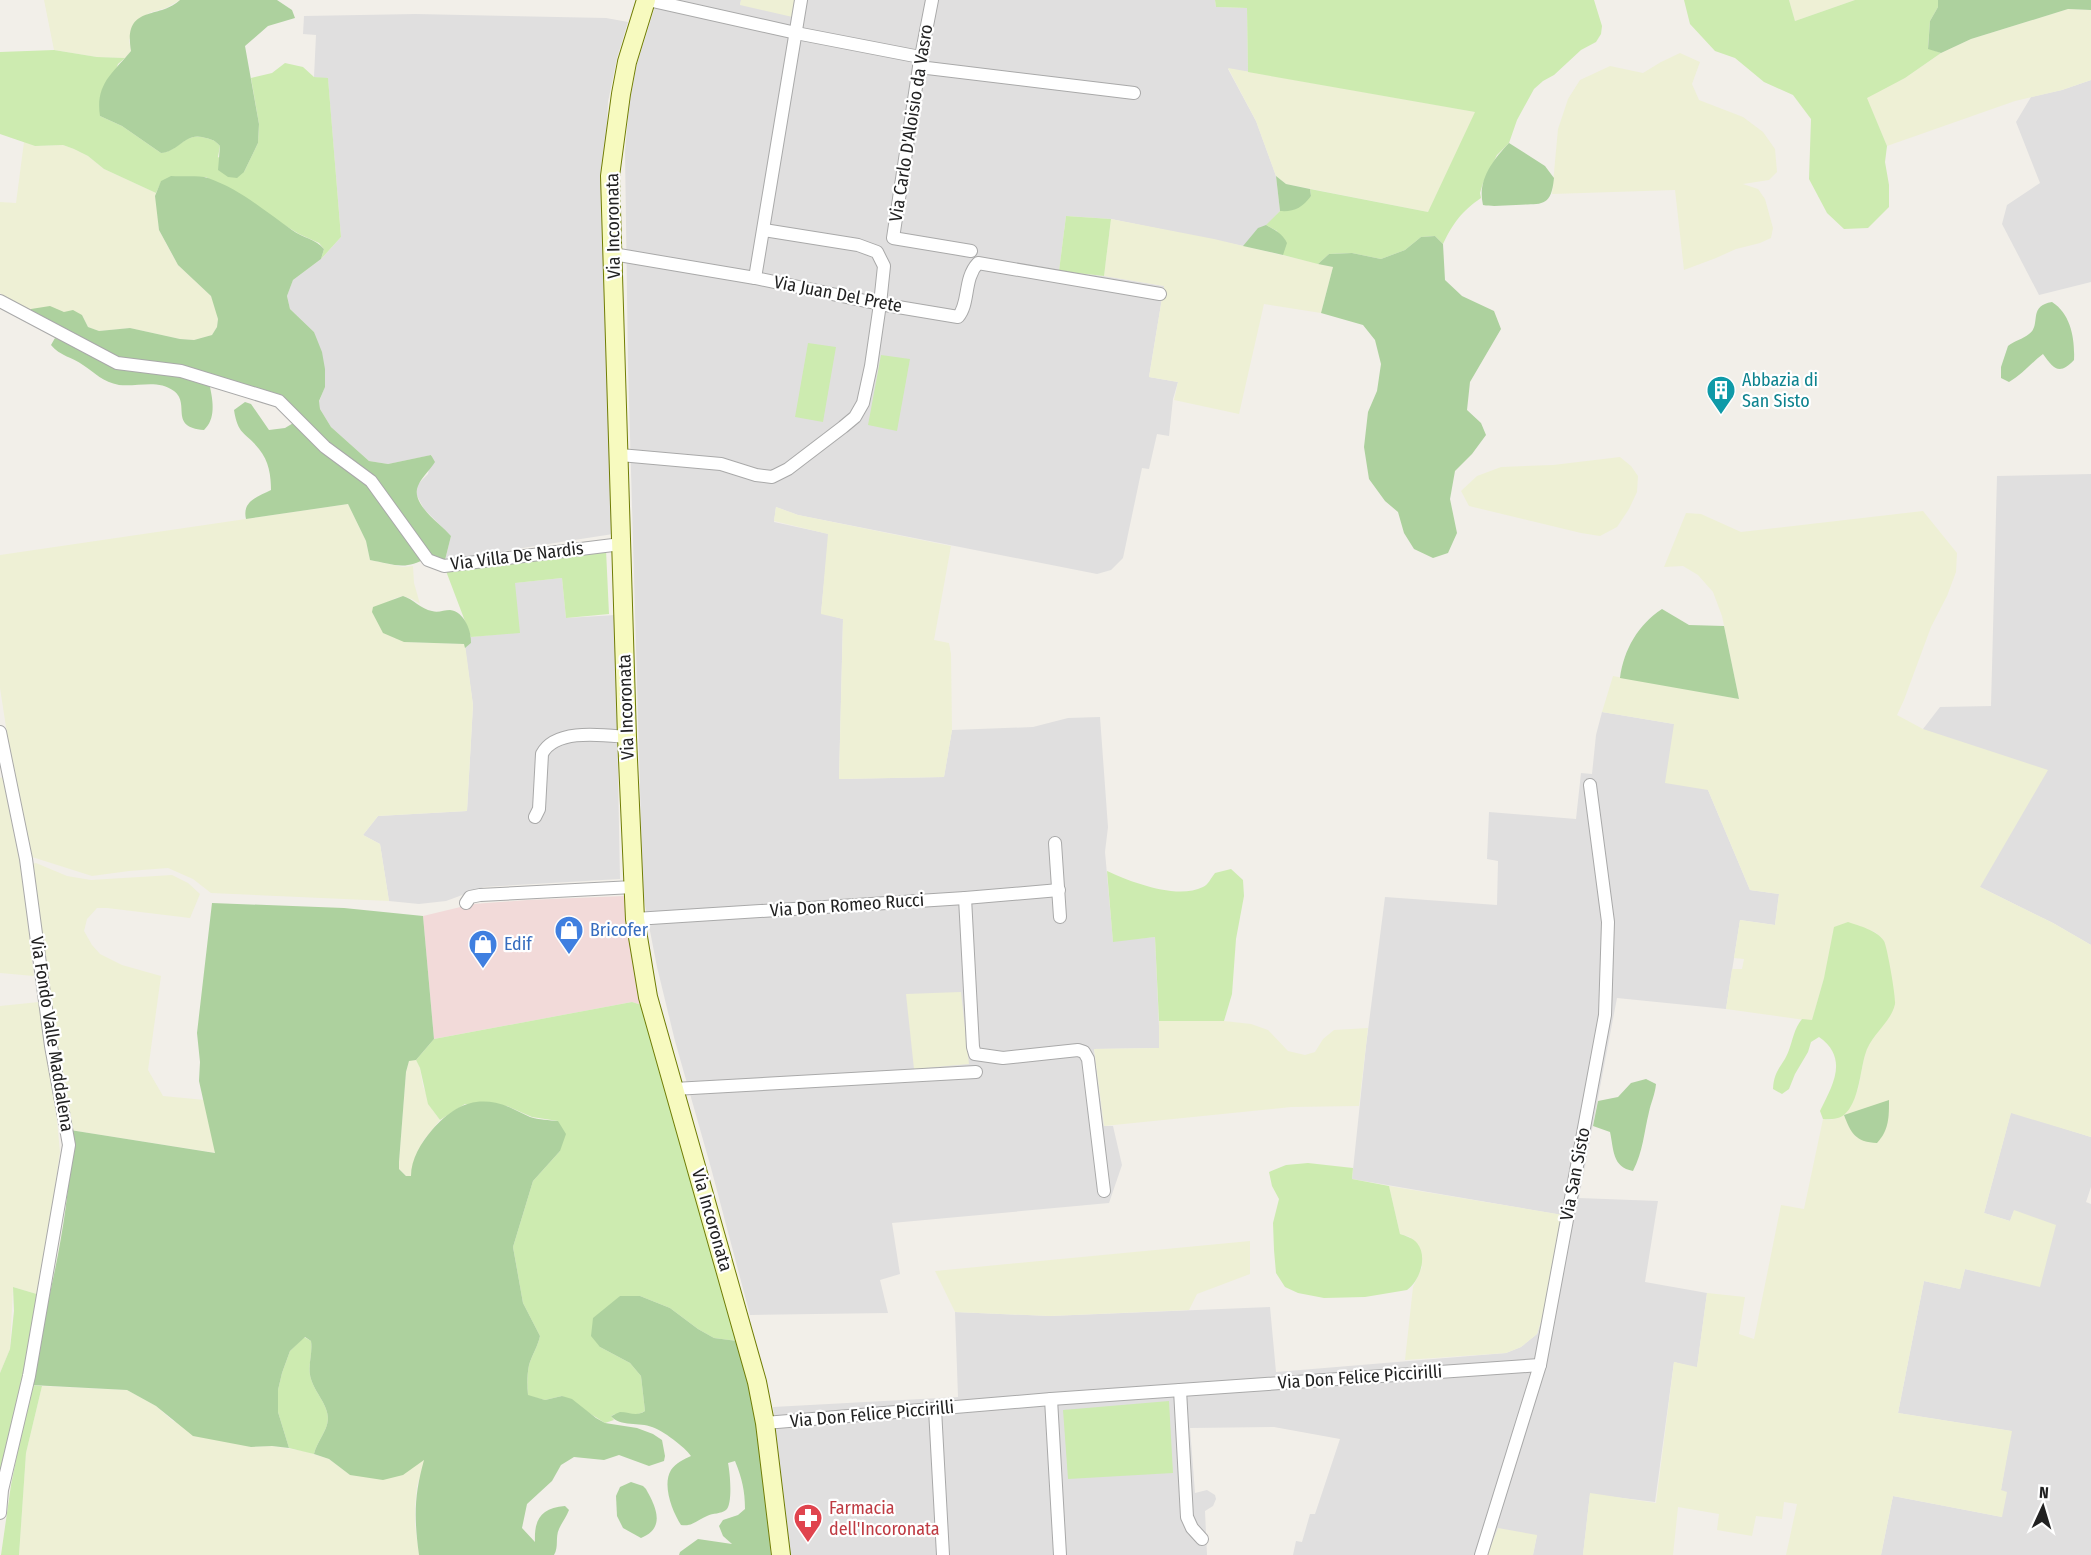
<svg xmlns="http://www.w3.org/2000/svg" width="2091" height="1555" viewBox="0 0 2091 1555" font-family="'Fira Sans Condensed',sans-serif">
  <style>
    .residential { fill: #e0dfdf }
    .commercial { fill: #f2dad9 }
    .farmland { fill: #eef0d5 }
    .grass { fill: #cdebb0 }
    .forest { fill: #add19e }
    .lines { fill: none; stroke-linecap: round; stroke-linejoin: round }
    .minor-casing { stroke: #a9a9a9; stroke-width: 14 }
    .secondary-casing { stroke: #707d05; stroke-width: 20 }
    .minor { stroke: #fff; stroke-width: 12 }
    .secondary { stroke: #f7fabf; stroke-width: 18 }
    .labels { text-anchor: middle; stroke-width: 4.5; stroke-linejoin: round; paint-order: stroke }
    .street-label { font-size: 18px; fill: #222; stroke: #fff }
    .culture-label { font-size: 18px; fill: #0d838f; stroke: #fff; text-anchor: start }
    .shop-label { font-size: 18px; fill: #366cbe; stroke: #fff; text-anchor: start }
    .health-label { font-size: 18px; fill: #be3a42; stroke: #fff; text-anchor: start }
  </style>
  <rect width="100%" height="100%" fill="#f2efe9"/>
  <g class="residential">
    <polygon points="657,0 741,0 740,5 799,0 1215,0 1216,7 1247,8 1248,72 1228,69 1256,121 1276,176 1280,211 1262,231 1243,246 1111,219 1066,216 1059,271 1104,276 1164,286 1149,377 1178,382 1173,399 1169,436 1157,434 1149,469 1142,468 1123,558 1111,570 1097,574 798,515 776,507 774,522 829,534 821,613 843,619 839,779 944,777 952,730 1033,727 1068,718 1100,717 1108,827 1105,852 1113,941 1155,937 1160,1048 1094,1049 1104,1126 1113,1126 1122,1165 1109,1203 892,1223 900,1274 880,1280 888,1313 750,1315 711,1168 675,1041 657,967 643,895 628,365 625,152 629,105 636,67"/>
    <polygon points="416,14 606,18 628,22 617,58 608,102 604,185 613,534 445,560 451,536 424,509 416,494 418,484 428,474 432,455 388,464 369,461 331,427 320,409 319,402 325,386 314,332 290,309 287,296 293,280 321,259 341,237 328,79 314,77 316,35 303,34 304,16"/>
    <polygon points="2091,80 2091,282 2039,295 2002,224 2007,205 2040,183 2016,122 2031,97 2062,90"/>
    <polygon points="2091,474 2091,945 2053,923 1980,887 1923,729 1940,707 1991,706 1997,476"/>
    <polygon points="562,578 566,618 615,615 620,879 484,887 446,901 419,904 389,901 380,844 363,835 378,816 467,811 473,705 465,648 471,643 471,637 519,632 514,583"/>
    <polygon points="1602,712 1674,724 1708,790 1750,890 1779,894 1775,925 1740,920 1726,1009 1617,998 1579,1198 1658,1201 1645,1282 1707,1293 1697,1368 1674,1362 1655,1502 1590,1494 1583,1555 1533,1555 1537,1535 1487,1555 1293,1555 1296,1541 1302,1542 1310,1514 1315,1514 1340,1439 1274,1427 1190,1428 1195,1493 1207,1490 1215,1495 1216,1499 1213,1506 1205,1511 1207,1555 789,1555 773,1407 958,1397 955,1312 1050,1316 1270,1307 1276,1372 1506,1353 1521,1347 1537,1334 1547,1303 1562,1215 1352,1179 1366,1046 1385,897 1497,905 1498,861 1487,859 1489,812 1576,819 1581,773 1592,774 1596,735"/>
    <polygon points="2011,1112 2091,1137 2091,1187 2086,1202 2091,1204 2091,1555 1881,1555 1893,1496 2002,1517 2001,1490 2011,1431 1898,1413 1924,1281 1960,1289 1965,1269 2040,1286 2014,1211 2010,1221 1984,1213"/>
  </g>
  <polygon class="commercial" points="624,896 645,1006 632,1002 434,1039 423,916 473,904 527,900"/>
  <g class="farmland">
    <polygon points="44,0 180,0 166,8 149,13 129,40 131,51 125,58 97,57 54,50"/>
    <polygon points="741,0 799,0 797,18 740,5"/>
    <polygon points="1789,0 1855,0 1795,21"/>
    <polygon points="2068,9 2091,10 2091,80 2062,90 2015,101 1887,146 1866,97 1905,78 1941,53 1971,39"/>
    <polygon points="1680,53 1700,62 1692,84 1699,100 1743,117 1763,132 1775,149 1777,172 1769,180 1743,184 1758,189 1765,199 1773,228 1771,238 1760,243 1736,249 1716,258 1684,270 1675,190 1552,194 1558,129 1568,99 1580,80 1610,66 1643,73 1661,62"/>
    <polygon points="1228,68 1476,112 1428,212 1286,184 1276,176 1256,121"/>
    <polygon points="24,142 35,146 63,145 74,149 88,156 104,169 156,193 159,230 168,247 178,265 211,296 216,308 218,319 217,327 212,335 194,340 180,339 130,328 99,331 88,327 82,315 65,312 30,315 0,293 0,202 16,203"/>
    <polygon points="1111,219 1214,239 1333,267 1321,313 1264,304 1239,414 1174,400 1178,382 1149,377 1164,286 1104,276"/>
    <polygon points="1620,457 1631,466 1638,476 1637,492 1629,509 1617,527 1600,536 1581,533 1469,506 1461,491 1477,476 1501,467 1553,465"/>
    <polygon points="348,504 366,541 370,560 403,567 413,566 414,583 420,604 412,599 403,596 393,599 404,642 465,644 473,705 467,811 378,816 363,835 380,844 389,901 211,893 193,879 168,868 129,871 92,876 32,857 10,753 0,688 0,555"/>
    <polygon points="776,507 798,515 951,546 934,640 949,643 951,654 952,730 944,777 839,779 843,619 821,614 828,534 774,521"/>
    <polygon points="1923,511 1957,553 1956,572 1947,596 1931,627 1904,700 1897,715 1923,729 2048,770 1980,887 2053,923 2091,945 2091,1137 2011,1113 1984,1213 2010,1221 2014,1210 2056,1225 2040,1287 1965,1269 1960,1289 1924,1281 1898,1413 2012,1431 2001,1490 2007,1492 2002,1517 1893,1496 1881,1555 1786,1555 1797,1504 1784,1502 1782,1519 1756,1516 1752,1536 1717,1530 1719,1514 1678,1507 1673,1555 1583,1555 1590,1493 1656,1503 1674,1362 1697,1367 1707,1293 1745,1297 1739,1334 1754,1339 1781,1205 1804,1209 1823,1119 1830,1120 1844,1115 1851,1105 1858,1089 1865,1053 1872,1038 1890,1015 1890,970 1884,941 1875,932 1848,923 1824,978 1812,1021 1726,1009 1732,969 1742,969 1744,959 1734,958 1740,920 1775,925 1779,894 1750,890 1708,790 1665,783 1674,724 1602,712 1613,676 1739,699 1722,616 1713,592 1698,575 1683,566 1664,567 1686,513 1701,514 1741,532"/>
    <polygon points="3,777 21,865 34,976 0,973 0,778"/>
    <polygon points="36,863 67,876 91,880 172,875 188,883 200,894 190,918 107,908 97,908 87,919 84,931 92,945 100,954 122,965 161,976 148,1070 163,1096 205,1100 216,1153 70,1130 31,864"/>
    <polygon points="961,992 969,1064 914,1069 906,994"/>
    <polygon points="39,1002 55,1099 60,1152 40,1295 13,1287 10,1349 0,1373 0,1006"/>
    <polygon points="1159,1021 1224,1021 1251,1024 1268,1030 1288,1051 1305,1055 1315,1052 1323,1039 1334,1030 1368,1028 1359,1106 1291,1107 1104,1126 1094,1049 1159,1048"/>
    <polygon points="409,1060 416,1060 420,1068 423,1086 433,1111 440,1120 423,1141 412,1176 406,1176 399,1169 399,1162 406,1072"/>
    <polygon points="1389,1186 1563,1215 1547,1303 1537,1334 1521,1347 1506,1353 1405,1360 1413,1287 1422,1267 1410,1237 1400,1234"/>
    <polygon points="1250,1241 1250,1274 1197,1294 1189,1310 1050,1316 955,1312 935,1271"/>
    <polygon points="42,1386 127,1390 156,1406 173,1421 251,1447 272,1446 304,1451 329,1459 350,1475 425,1459 417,1486 415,1507 415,1524 419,1555 19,1555 26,1453"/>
    <polygon points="1498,1528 1537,1535 1533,1555 1487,1555"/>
  </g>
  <g class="grass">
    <path d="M1215,0h379l8,26 -1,8 -5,8 -15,8 -27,25 -11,6 -9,8 -17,31 -8,23 -12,12 -14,28 -3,10 1,5c-19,13 -28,25 -38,46l-8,-8 -14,1 -16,13 -24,9 -29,-6 -23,1 -11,10 -35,-9 -6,-24 -11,-6 14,-14h5l26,-15 -1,-7 118,23 47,-100 -227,-40 -1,-64 -31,-1z"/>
    <polygon points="1684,0 1789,0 1795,21 1855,0 1938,0 1938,7 1930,21 1928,48 1941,53 1905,78 1867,98 1887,146 1885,162 1889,185 1889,207 1868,228 1844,229 1827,213 1809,179 1811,119 1793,95 1764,82 1735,58 1715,51 1690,24"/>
    <path d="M54,50l43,7 28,1 -7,6 -18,52 22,10 39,27c17,-2 24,-20 41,-16 8,2 12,2 18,9l-2,11 26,15 14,-29 1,-19 -8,-46 21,-5 13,-10 18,4 11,10 14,1 13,159 -20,22 3,-10 -5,-6 -20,-9 -93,-57 -45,5 -5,11 -52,-24 -16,-13 -14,-7 -11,-4 -28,1 -35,-12v-82z"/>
    <polygon points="1066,216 1111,219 1104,276 1059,271"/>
    <polygon points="808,343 836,347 823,422 795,417"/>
    <polygon points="881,355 910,359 897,431 868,425"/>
    <polygon points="606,550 609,614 566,618 562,578 515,583 520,633 471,637 446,571"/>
    <path d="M1231,869l12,11 1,16 -8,43 -4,55 -8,27h-65l-4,-84 -42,5 -6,-71c24,11 70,29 96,16 5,-2 8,-9 12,-14z"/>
    <path d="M1848,922c11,4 29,8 36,19 3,5 12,56 11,63 -4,19 -25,31 -30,51 -5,17 -6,47 -21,60 -5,4 -15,5 -21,4l-3,-8c13,-26 29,-53 -1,-74l-8,5 -3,10 -13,22 -6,15 -7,5 -9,-5c1,-21 10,-22 16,-39 4,-11 5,-21 13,-31l10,1 12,-42 10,-51z"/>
    <path d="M632,1002l13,4 92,335 -23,-3 -16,-9 -28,-21 -30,-12h-20l-20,51 30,16 11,13 4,35c-12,8 -19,-2 -34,5l3,4 -9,3 -43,-27 -17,4 -17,-4c-1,-11 -1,-21 1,-31 3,-10 9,-19 11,-29l-17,-33 -10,-56 20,-66 27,-30 -2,-30 -26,-4 -25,-11 -42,-2 -25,16 -12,-16 -8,-36 -4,-8 18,-21z"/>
    <path d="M1308,1163l45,5 -1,11 37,7 11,48c6,2 13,4 17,9 11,13 3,38 -10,47l-42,7 -41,1 -26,-5 -13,-6 -9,-14 -2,-23 -1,-27 6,-24 -7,-13 -3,-14 17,-7z"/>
    <polygon points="13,1287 40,1295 24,1376 3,1459 0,1483 0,1373 10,1349 14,1311"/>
    <path d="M304,1337l7,4c2,13 -4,25 0,38 4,14 17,25 17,40 -1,13 -11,22 -14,35l-25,-6 -11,-36v-22l4,-17 8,-22z"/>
    <polygon points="31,1385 42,1386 26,1453 19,1555 1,1555 11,1485"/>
    <polygon points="1169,1401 1173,1473 1068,1479 1063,1410"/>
  </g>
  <g class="forest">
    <path d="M180,0h97l15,10 3,8 -27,8 -23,20 14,78 -1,19 -14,29 -7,6 -9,-1 -10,-7 2,-24c-6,-7 -10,-7 -18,-9 -17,-4 -24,15 -41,16l-39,-27 -22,-10c-5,-32 13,-43 31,-65 -8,-47 28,-31 49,-51z"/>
    <polygon points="1938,0 2091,0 2091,10 2068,9 1971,39 1941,53 1928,49 1930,21 1938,7"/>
    <path d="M1509,143l36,23 9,12c-3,31 -13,25 -38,27 -12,0 -21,2 -33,0 -6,-25 10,-45 26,-62z"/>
    <path d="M171,176c11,1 27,-1 37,2 32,11 58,34 84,52 11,8 24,9 32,19l-3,10 -28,21 -6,16 3,13 24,23 8,20 3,17v18l-6,14 1,8 11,18 38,34 19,3 43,-9 4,7c-5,8 -14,16 -17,24 -8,18 23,38 33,50l-6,24h-10l-48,-62 -61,-54 -42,-43 -166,-40 -88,-46 1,-6 19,-3 14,6 9,-2 9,5 6,12 11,4 31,-3 50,11 14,1 18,-5 5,-8 1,-8 -7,-23 -33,-31 -19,-35 -4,-34 6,-15z"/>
    <path d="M1276,176l10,8 24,5 1,7c-9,12 -17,16 -31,15z"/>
    <path d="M1266,225c9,5 17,9 21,18l-4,12 -40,-9 15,-18z"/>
    <polygon points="1435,236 1443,244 1445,280 1462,296 1494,311 1501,329 1470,382 1467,410 1481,423 1486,435 1472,454 1455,471 1450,499 1457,533 1448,553 1433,558 1414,549 1404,533 1398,512 1385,501 1369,479 1364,447 1368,412 1377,391 1381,364 1375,340 1363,325 1321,313 1333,267 1318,264 1329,254 1352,253 1381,259 1405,250 1421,237"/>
    <path d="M2052,302c19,12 23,37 22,58 -14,15 -20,10 -31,-6 -12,9 -21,21 -34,28l-8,-4v-11l7,-21c6,-5 15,-7 21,-12 13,-9 -2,-28 23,-32z"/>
    <path d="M55,338l61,26 81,14 13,9c3,14 6,32 -6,43 -36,-3 -13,-26 -30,-39 -16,-12 -36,-4 -55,-6 -16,-3 -24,-12 -36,-20 -11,-8 -23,-9 -32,-20z"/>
    <path d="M245,402l6,2 18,26 16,-2 10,-6 72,60 59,76c-20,13 -34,6 -56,2l-4,-19 -18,-37 -102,15c-4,-18 11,-22 25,-29 0,-14 -2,-29 -12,-41 -13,-17 -21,-13 -25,-39z"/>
    <path d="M403,596c10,3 18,13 29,15 6,2 12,-1 18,-1 14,1 22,22 21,33l-6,5 -1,-4 -60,-2 -21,-9 -11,-21 1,-5z"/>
    <path d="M1662,609l27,16 35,1 15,73 -119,-21c4,-29 18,-53 42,-69z"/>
    <path d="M212,903l132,5 79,8 11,123 -18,21 -7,1 -3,11 -7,90v7l7,7h5c0,-17 10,-33 21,-46 22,-25 45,-36 77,-23 7,3 14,7 21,10 9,3 19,3 28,4l8,13 -6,17 -27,30 -20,66 10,56 17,33c-2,10 -8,19 -11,29 -2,10 -2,20 -1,30l17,5 17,-4 10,3 24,19 9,5 32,5 16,6 9,6 3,16 -1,5 -15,5 -30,-11 -15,5 -30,-3 -13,8 -9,16 -25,23 -5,24 13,14c-1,-23 6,-34 30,-36l4,4c-3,8 -7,12 -10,19 -4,9 0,18 -5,26h-135c-5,-37 -5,-59 5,-95l-21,15 -20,5 -33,-5 -21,-16 -15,-5c3,-13 13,-22 14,-35 0,-15 -13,-26 -17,-40 -4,-13 2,-25 0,-38l-6,-4 -15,14 -8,22 -4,17v22l11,36 -17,-2 -21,1 -58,-11 -37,-30 -29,-16 -96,-5c15,-84 42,-169 39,-255l145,23 -16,-72 1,-19 -3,-29z"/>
    <path d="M1646,1079l10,5c-1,11 -5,18 -7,28 -5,20 -6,40 -16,59 -21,-4 -19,-21 -23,-39l-17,-6 5,-25 20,-4 13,-14z"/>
    <path d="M1889,1100c0,17 0,30 -12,43 -21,-1 -26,-9 -33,-28z"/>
    <path d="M620,1296h20l30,12 28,21 16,9 23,3 4,6 17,85 13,123h-92l1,-3 18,-13 34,5 -9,-8 -4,-10 4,-6 15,-5 7,-6c0,-18 -3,-31 -10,-48l-7,2c2,9 5,41 -2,47 -5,4 -13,3 -19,6 -10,4 -15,11 -26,9 -9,-14 -19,-40 -10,-55 5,-7 13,-11 20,-14 -6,-9 -29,-26 -39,-29 -12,-5 -32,0 -41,-11 1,0 8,-4 9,-4 10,0 16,5 25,-1l-4,-35 -11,-13 -30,-16 -9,-11 2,-18z"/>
    <path d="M631,1482l12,4 3,3c10,18 20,39 -5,49l-18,-10 -6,-12 -1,-20 4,-9z"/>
  </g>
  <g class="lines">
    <g class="minor-casing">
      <g id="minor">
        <polyline points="648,0 796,33 920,57"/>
        <polyline points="932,0 919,67 893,238 971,251"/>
        <polyline points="919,67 1134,93"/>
        <path d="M613,254l142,24 125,26 78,13c12,-14 5,-38 20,-54l182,31"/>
        <polyline points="755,278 801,0"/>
        <polyline points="0,301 117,363 181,371 279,401 325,447 371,481 428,560 444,566 621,544"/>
        <polyline points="620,455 721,464 756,475 772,477 788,469 843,427 855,417 863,403 871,366 880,304 884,266 877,252 858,245 764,230"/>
        <polyline points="0,732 26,859 51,1046 69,1145 29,1376 2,1490 0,1513"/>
        <path d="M535,817l4,-8 3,-55c13,-26 61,-19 85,-17"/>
        <polyline points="1055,843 1060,917"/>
        <polyline points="965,898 973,1047 975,1054 1003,1058 1078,1050 1084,1052 1088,1059 1104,1191"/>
        <polyline points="466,903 470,897 480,895 633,887"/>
        <polyline points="635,919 965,898 1059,890"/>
        <polyline points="674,1089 976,1072"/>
        <polyline points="1180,1390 1187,1517 1192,1528 1202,1539"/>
        <polyline points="1051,1399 1060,1555"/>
        <polyline points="935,1409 943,1555"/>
        <polyline points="765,1423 1051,1399 1540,1365"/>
        <polyline points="1481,1555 1540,1365 1605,1015 1608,922 1590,785"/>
      </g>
    </g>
    <g class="secondary-casing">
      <polyline id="secondary" points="646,0 627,62 621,94 610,176 627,737 635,919 648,997 757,1382 765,1423 781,1555"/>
    </g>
    <use href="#minor" class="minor"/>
    <use href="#secondary" class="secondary"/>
  </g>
  <defs>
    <g id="building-pin" transform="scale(1.5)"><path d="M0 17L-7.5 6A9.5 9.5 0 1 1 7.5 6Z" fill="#0f9aa8" stroke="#fff"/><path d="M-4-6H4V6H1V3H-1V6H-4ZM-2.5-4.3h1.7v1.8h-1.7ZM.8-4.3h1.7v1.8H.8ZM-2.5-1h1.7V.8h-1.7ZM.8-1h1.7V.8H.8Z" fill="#fff"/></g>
    <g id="shop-pin" transform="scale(1.5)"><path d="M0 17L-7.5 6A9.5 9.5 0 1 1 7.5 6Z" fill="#3f7fe0" stroke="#fff"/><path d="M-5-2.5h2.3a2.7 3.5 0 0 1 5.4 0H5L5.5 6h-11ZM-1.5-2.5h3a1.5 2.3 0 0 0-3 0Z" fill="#fff"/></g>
    <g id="pharmacy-pin" transform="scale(1.5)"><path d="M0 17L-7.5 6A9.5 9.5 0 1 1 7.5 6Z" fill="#e0444e" stroke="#fff"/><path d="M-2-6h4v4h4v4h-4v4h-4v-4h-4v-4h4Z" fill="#fff"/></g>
  </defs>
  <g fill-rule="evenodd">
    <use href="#building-pin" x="1721" y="390"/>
    <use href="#shop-pin" x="569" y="930"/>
    <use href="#shop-pin" x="483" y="944"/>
    <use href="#pharmacy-pin" x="808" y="1518"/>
  </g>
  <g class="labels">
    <g class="street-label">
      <text transform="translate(911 123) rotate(-81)" y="6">Via Carlo D'Aloisio da Vasro</text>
      <text transform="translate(613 226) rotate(-91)" y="6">Via Incoronata</text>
      <text transform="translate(838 294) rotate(11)" y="6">Via Juan Del Prete</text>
      <text transform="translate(517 556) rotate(-7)" y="6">Via Villa De Nardis</text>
      <text transform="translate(626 707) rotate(-92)" y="6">Via Incoronata</text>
      <text transform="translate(847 905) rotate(-4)" y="6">Via Don Romeo Rucci</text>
      <text transform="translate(52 1034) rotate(81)" y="6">Via Fondo Valle Maddalena</text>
      <text transform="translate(1575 1174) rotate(-79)" y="6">Via San Sisto</text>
      <text transform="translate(712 1220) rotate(74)" y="6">Via Incoronata</text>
      <text transform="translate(1360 1377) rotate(-4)" y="6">Via Don Felice Piccirilli</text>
      <text transform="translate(872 1414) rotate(-5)" y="6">Via Don Felice Piccirilli</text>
    </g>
    <g class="culture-label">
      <text x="1742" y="386">Abbazia di<tspan x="1742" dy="21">San Sisto</tspan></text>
    </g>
    <g class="shop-label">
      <text x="590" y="936">Bricofer</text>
      <text x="504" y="950">Edif</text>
    </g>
    <g class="health-label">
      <text x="829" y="1514">Farmacia<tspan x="829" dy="21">dell'Incoronata</tspan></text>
    </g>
  </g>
  <g transform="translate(2043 1507) rotate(4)" stroke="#ffffff" stroke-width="4.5" paint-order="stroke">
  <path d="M0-4.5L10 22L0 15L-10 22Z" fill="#222222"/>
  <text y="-9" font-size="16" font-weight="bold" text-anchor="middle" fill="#222222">N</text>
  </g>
</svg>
